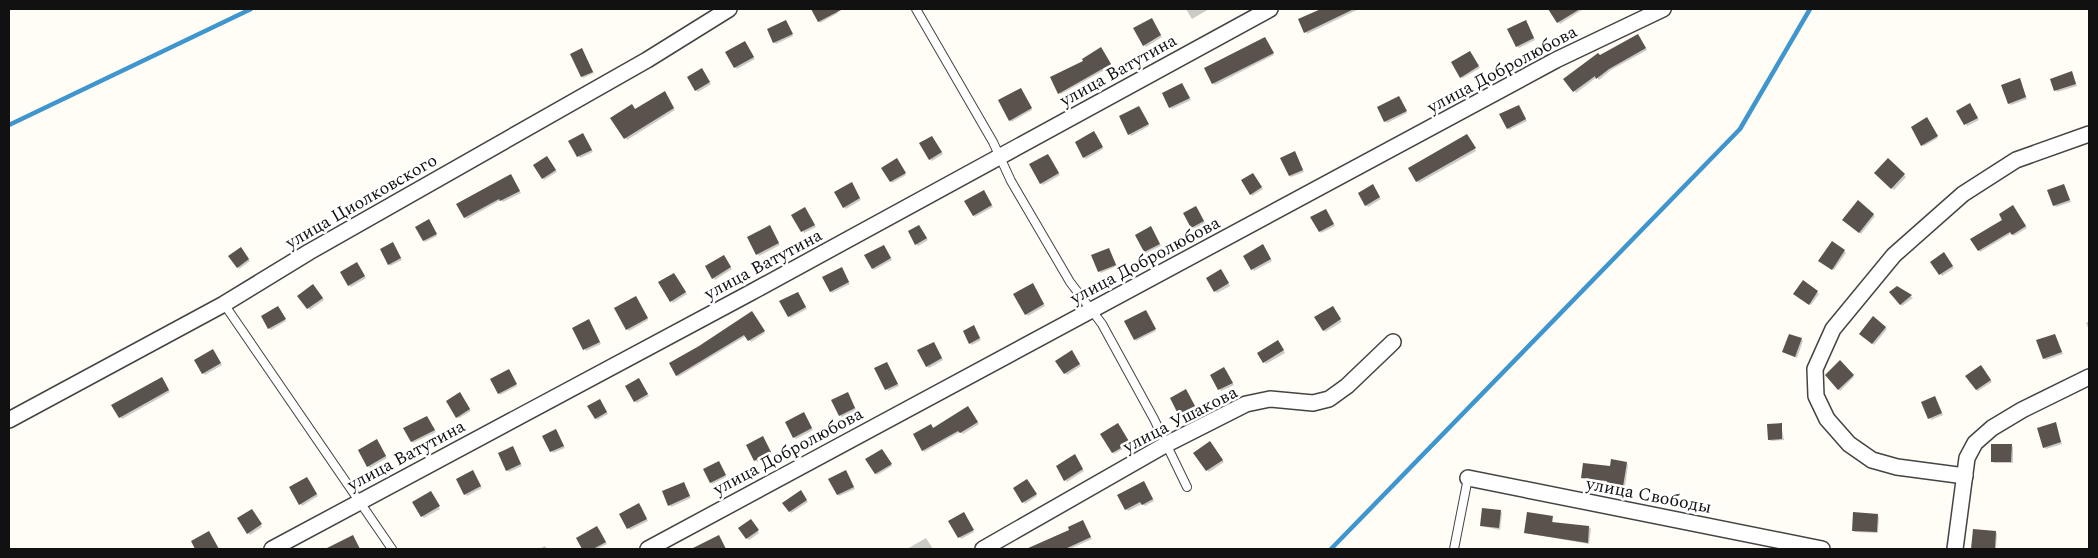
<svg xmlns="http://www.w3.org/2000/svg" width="2098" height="558" viewBox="0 0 2098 558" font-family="Spectral,serif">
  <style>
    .shadow { fill: #0003 }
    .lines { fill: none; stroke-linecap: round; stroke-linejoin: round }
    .stream { stroke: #3f96cf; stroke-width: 4.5 }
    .building { fill: #5a524d }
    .service-casing { stroke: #444; stroke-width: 10 }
    .minor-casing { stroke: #444; stroke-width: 18 }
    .service { stroke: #fff; stroke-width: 8 }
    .minor { stroke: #fff; stroke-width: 15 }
    .labels { text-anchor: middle; stroke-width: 5; stroke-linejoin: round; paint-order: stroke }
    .street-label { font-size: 18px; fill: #111; stroke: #fff }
  </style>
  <rect width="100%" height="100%" fill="#fffdf5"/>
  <g class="shadow">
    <polygon points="812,9 836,9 838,13 820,23"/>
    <polygon points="1186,9 1209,9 1192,19"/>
    <polygon points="1324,9 1356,9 1357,10 1307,34 1299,20"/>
    <polygon points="1550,9 1581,9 1582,10 1560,24"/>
    <polygon points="1153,21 1162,37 1146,47 1144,45"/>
    <polygon points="787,23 793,36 776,44 774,42"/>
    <polygon points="1527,23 1535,40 1519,48 1517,46"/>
    <polygon points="1638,35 1647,50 1611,70 1599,80 1597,77 1576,93 1565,79 1600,56"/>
    <polygon points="1265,38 1274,55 1215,85 1213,83"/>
    <polygon points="746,44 755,59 737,69 735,67"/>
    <polygon points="582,50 594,73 583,78 582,76"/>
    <polygon points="1103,50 1112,66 1061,94 1059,93 1085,61"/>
    <polygon points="1472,54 1480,68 1463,78 1461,77"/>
    <polygon points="703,72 711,84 698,92 696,90"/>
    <polygon points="2073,75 2077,86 2057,92 2051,80"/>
    <polygon points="2020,80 2027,99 2011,105 2009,103"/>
    <polygon points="1182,85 1191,100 1172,109 1170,107"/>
    <polygon points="1022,91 1032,110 1011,122 1010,120"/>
    <polygon points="666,95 675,110 627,140 612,119 635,110"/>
    <polygon points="1401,99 1407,113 1387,123 1385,121"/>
    <polygon points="1971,107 1979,120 1967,126 1958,111"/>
    <polygon points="1520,108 1527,121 1509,130 1508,128"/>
    <polygon points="1141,109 1149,126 1131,136 1129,134"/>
    <polygon points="1929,121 1938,138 1924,146 1922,145"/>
    <polygon points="583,134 593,152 580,158 570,141"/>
    <polygon points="1096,134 1103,149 1086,159 1084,157"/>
    <polygon points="932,137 943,154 932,161 930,159"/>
    <polygon points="1468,138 1476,151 1419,183 1417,181"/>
    <polygon points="1296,154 1304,172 1291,177 1290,176"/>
    <polygon points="1050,157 1060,175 1043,185 1041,183"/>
    <polygon points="549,159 557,172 544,180 543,178"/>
    <polygon points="1888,160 1906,177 1894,190 1875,173"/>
    <polygon points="898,162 906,175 892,183 883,168"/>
    <polygon points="1253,174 1263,189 1252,196 1251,194"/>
    <polygon points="511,176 521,193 503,202 501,200 467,219 465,218 458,204"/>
    <polygon points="853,186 861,200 846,209 844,207"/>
    <polygon points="2064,186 2071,202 2056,207 2054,205"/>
    <polygon points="1374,188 1381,199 1368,207 1366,205"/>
    <polygon points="986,194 993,207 975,217 974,215"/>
    <polygon points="1858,202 1875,216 1861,234 1844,220"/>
    <polygon points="2014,208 2027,228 2014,236 2012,233 1980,252 1979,250"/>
    <polygon points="1198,209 1205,223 1194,229 1185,213"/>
    <polygon points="806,210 816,227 804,233 792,215"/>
    <polygon points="1327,212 1335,226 1321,233 1320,231"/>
    <polygon points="430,222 437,236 425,242 424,241"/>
    <polygon points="919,226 928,240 918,246 916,244"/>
    <polygon points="771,228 780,245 759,256 748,237"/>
    <polygon points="1153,230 1161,246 1146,253 1145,251"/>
    <polygon points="395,246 402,260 390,266 389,264"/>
    <polygon points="885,248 892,260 874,270 873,268"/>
    <polygon points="1265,248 1272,261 1254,271 1252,269"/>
    <polygon points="242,250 250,261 239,269 238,267"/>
    <polygon points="1110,251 1117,266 1101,273 1099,271"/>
    <polygon points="1844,251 1846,253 1834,270 1822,262"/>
    <polygon points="1945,256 1954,268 1942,276 1932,262"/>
    <polygon points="725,258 732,269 715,280 713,278"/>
    <polygon points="358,266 366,278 351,287 349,285"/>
    <polygon points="843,270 850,284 832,293 831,292"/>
    <polygon points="1223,273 1230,286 1217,293 1208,279"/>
    <polygon points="676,276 687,294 673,303 660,283"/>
    <polygon points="1803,282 1819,294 1811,305 1797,296"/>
    <polygon points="1034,286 1045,306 1028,316 1026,314"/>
    <polygon points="1898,287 1913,298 1902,306 1900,304"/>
    <polygon points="315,288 324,300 310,310 299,296"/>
    <polygon points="799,295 807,309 790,318 789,316"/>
    <polygon points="637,299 648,320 629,331 627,329"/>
    <polygon points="280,309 286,321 271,330 269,328"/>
    <polygon points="1334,309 1342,322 1325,332 1324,330"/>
    <polygon points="1147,313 1156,331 1136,341 1135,339"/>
    <polygon points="753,314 765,333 751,342 746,336 678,377 677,375"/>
    <polygon points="1873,318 1887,329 1874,345 1861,334"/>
    <polygon points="2089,321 2089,330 2086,323"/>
    <polygon points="590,322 601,344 586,351 573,328"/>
    <polygon points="974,327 981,340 972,345 970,343"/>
    <polygon points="2055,335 2063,354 2046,360 2044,358"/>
    <polygon points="1801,339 1803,341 1797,358 1783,352"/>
    <polygon points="1280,343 1285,353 1266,364 1258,353"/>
    <polygon points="935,345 943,360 929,368 927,366"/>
    <polygon points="214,352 222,365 205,375 203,373"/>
    <polygon points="1073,354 1081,366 1067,375 1065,373"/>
    <polygon points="1840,362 1854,377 1840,391 1826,375"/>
    <polygon points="888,365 899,386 888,391 875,369"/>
    <polygon points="1983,368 1992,382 1978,391 1976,390"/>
    <polygon points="1226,370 1234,385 1221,391 1212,375"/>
    <polygon points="510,372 517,386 500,395 491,380"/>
    <polygon points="164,381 170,392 122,419 120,417"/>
    <polygon points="641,382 649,396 637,403 635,401"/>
    <polygon points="1188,393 1195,408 1181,415 1171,398"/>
    <polygon points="461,395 471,411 459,418 457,417"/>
    <polygon points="849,395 856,410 842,417 840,415"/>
    <polygon points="1935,397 1943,415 1931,420 1923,402"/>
    <polygon points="600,400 608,414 597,420 596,418"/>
    <polygon points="969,409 979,424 963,434 960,432 924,452 923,450 931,426 934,429"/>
    <polygon points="804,414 813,430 796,439 794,437"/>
    <polygon points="427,417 436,432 413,443 412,441"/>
    <polygon points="1781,424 1784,440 1771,441 1769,439"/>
    <polygon points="2055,424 2062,444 2046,449 2044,447"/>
    <polygon points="1120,426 1130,445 1114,454 1113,452"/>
    <polygon points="556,430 565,448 553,453 544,436"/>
    <polygon points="763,438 772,454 757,462 755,460"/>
    <polygon points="379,443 387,458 370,468 368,466"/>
    <polygon points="1212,444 1224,462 1209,472 1207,470"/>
    <polygon points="2011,446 2013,447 2013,463 1994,463 1992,461"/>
    <polygon points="513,448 522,466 509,472 507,470"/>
    <polygon points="884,452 892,466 877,475 876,473"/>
    <polygon points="1076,458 1084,471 1067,482 1065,480"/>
    <polygon points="1627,464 1628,465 1624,494 1609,492 1607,490 1608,482 1582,478 1611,467"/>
    <polygon points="720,465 726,477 712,484 711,483"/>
    <polygon points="846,472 855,489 839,496 838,495"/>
    <polygon points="474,473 482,488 467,496 465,494"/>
    <polygon points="309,480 318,496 302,506 291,487"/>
    <polygon points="1029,482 1037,496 1025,504 1015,488"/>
    <polygon points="683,483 691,498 671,507 670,505"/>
    <polygon points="1145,484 1154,501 1145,506 1142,504 1128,511 1126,509"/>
    <polygon points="432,494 440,509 424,518 422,516"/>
    <polygon points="802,494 808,502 791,513 790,511"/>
    <polygon points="641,506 648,521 630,530 620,515"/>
    <polygon points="1500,511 1502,513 1500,530 1481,526"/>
    <polygon points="253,512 262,527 250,535 248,533"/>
    <polygon points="965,515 974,532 961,539 950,521"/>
    <polygon points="1877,515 1879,517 1878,533 1855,532 1853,530"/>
    <polygon points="1552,517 1553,523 1589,527 1591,529 1589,544 1525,533"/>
    <polygon points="753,523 759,533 749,540 747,538"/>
    <polygon points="1084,524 1092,539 1070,549 1038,549 1037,546"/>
    <polygon points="599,529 607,544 597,549 583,549 577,538"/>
    <polygon points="1974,531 1996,532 1997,534 1996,549 1973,549"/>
    <polygon points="926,538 933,549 907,549"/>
    <polygon points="545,546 547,549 539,549"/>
  </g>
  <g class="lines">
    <g class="stream">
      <polyline points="9,125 251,9"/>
      <polyline points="1331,549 1740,129 1810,9"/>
    </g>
  </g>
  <g class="building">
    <polygon points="811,9 843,9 818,22"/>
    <polygon points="1321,9 1354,9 1304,33 1298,19"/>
    <polygon points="1548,9 1580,9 1557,23"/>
    <polygon points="1152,18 1161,35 1143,46 1133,28"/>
    <polygon points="786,20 793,34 773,43 767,29"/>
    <polygon points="1526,20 1534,38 1516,47 1507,29"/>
    <polygon points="1638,34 1646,48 1609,69 1596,79 1595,76 1573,92 1563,79 1598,53 1600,55"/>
    <polygon points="1265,37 1274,53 1212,84 1204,68"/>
    <polygon points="745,41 754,57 734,68 725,52"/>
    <polygon points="1101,47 1111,64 1058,94 1050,77 1083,61 1082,59"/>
    <polygon points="582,48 593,72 581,77 570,54"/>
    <polygon points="1470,51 1479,66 1460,78 1451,62"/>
    <polygon points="702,68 710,82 695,91 687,77"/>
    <polygon points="2072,71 2076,84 2054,91 2050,79"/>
    <polygon points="2020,78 2026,97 2008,104 2001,85"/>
    <polygon points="1182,83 1190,98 1169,108 1162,93"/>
    <polygon points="1021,88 1032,108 1009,121 998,100"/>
    <polygon points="665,91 674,108 624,139 610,118 632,104 635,109"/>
    <polygon points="1399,96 1407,111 1384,122 1377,107"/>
    <polygon points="1970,103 1978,118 1964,125 1956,111"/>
    <polygon points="1519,105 1526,119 1507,129 1499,114"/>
    <polygon points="1139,106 1149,124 1128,135 1119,116"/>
    <polygon points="1927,117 1938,136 1921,146 1911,127"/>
    <polygon points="1094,131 1103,147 1083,158 1075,142"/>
    <polygon points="583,133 592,150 577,157 568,141"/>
    <polygon points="1467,134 1476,148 1416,182 1408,168"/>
    <polygon points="932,136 942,152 929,160 919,143"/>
    <polygon points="1295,151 1303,170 1289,176 1280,158"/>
    <polygon points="1048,154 1059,173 1040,184 1029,164"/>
    <polygon points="547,156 556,170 542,179 533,165"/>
    <polygon points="897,158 906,173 890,182 881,168"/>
    <polygon points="1888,158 1905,174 1891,189 1874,173"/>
    <polygon points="1253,173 1262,187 1250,195 1241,180"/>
    <polygon points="511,174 520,191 500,201 499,199 464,218 456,204"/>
    <polygon points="852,182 860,198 843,208 834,192"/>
    <polygon points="1373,184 1380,197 1365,206 1358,193"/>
    <polygon points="2064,184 2070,200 2053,206 2047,190"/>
    <polygon points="984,190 992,205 973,216 964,201"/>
    <polygon points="1858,200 1874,214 1859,233 1842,220"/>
    <polygon points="2013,205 2026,226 2012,235 2010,232 1978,251 1970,239 2002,220 1999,214"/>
    <polygon points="1196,206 1204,221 1191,228 1183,213"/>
    <polygon points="805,207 815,225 801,232 791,215"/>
    <polygon points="1326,209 1334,224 1319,232 1310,217"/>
    <polygon points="429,219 437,234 423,241 415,227"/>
    <polygon points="770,225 779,243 756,255 747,237"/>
    <polygon points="919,225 927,238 915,245 908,231"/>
    <polygon points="1151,226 1160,244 1144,252 1135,235"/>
    <polygon points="1832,241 1845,250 1832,270 1818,261"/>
    <polygon points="393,242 401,258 388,265 380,249"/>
    <polygon points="1263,244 1271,259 1251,270 1243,256"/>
    <polygon points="884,245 891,258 872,269 864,255"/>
    <polygon points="241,247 249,259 237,268 228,256"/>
    <polygon points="1109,248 1116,265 1098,272 1091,255"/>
    <polygon points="1944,252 1953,266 1939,275 1930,262"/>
    <polygon points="724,255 731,267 712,279 705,266"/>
    <polygon points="357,262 365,276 348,286 340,272"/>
    <polygon points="842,267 849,282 830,292 822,277"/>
    <polygon points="1221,269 1229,283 1214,292 1206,278"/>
    <polygon points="674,273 686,292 670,302 658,282"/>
    <polygon points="1803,280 1818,291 1809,305 1793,294"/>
    <polygon points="1033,283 1044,304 1025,315 1013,294"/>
    <polygon points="313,284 323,298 307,309 297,296"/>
    <polygon points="1897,286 1912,295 1900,305 1889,292"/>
    <polygon points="798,292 806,307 788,317 779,301"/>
    <polygon points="636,296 648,318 626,330 614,308"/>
    <polygon points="278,306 286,319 268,329 261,316"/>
    <polygon points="1333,306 1341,319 1323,331 1314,317"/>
    <polygon points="1146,310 1156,329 1134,340 1124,321"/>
    <polygon points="752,311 765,331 748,341 744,335 676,376 669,363 699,346"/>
    <polygon points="1873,316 1886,327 1872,344 1859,334"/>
    <polygon points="589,319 600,342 583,350 572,328"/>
    <polygon points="974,325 980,338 969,344 963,331"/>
    <polygon points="1789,334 1802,338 1795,357 1782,352"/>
    <polygon points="2055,334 2062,352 2043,359 2036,340"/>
    <polygon points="1278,340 1284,350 1263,363 1257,353"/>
    <polygon points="934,342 942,358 926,367 917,350"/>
    <polygon points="213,349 221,363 202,374 194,360"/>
    <polygon points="1072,350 1080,364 1064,374 1055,361"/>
    <polygon points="1840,360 1854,375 1838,390 1825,375"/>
    <polygon points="887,362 898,384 885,390 874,368"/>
    <polygon points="1981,365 1991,380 1976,390 1965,376"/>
    <polygon points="1224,367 1233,383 1218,390 1210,375"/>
    <polygon points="509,369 517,384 498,394 490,379"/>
    <polygon points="162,377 169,390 119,418 111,405"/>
    <polygon points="639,378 648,394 634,402 625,386"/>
    <polygon points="1186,389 1195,406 1178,414 1170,398"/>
    <polygon points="460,392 470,409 456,418 446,401"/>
    <polygon points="848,392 855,408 839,416 831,400"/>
    <polygon points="1935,396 1942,413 1928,419 1921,402"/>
    <polygon points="600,399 607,412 595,419 587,406"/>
    <polygon points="968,406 978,422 960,433 958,431 922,451 913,434 931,424 933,428"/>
    <polygon points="804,412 812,428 793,438 785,422"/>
    <polygon points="427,416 435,430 411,442 403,428"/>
    <polygon points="2056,422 2061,442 2043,448 2037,428"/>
    <polygon points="1118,423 1130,443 1112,453 1100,434"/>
    <polygon points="1782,423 1782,439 1768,440 1767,424"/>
    <polygon points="556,429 564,446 550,452 542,436"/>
    <polygon points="763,436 771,452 754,461 746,445"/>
    <polygon points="377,439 386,456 367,467 358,450"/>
    <polygon points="1210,441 1223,460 1206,471 1193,453"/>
    <polygon points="1991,444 2012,444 2011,462 1991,462"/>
    <polygon points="513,446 521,464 506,471 498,453"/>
    <polygon points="882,449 892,464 875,474 865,459"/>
    <polygon points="1075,454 1083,469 1064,481 1056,466"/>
    <polygon points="1611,459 1627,462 1622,493 1606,490 1607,481 1581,478 1583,463 1610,466"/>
    <polygon points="719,461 726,475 710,483 703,469"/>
    <polygon points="473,470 481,486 464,495 456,479"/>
    <polygon points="846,470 854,487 837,495 828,479"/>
    <polygon points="307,477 317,494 299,505 289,487"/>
    <polygon points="1027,479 1037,494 1022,503 1013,488"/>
    <polygon points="1144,481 1153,499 1142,505 1140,502 1125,510 1117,495"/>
    <polygon points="684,482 690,496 668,506 662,491"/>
    <polygon points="801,490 807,500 789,512 782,503"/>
    <polygon points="431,491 440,506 421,517 412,502"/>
    <polygon points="639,503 647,519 627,529 619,514"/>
    <polygon points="1482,508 1501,510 1499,528 1480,526"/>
    <polygon points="252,509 262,524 247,534 237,518"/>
    <polygon points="964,512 974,530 958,538 948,521"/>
    <polygon points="1527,512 1553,516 1552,522 1589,526 1588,543 1524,533"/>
    <polygon points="1853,512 1878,514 1877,532 1852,531"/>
    <polygon points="751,519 759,530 746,539 738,528"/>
    <polygon points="1083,520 1091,537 1065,549 1026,549 1069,530 1068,527"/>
    <polygon points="597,526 606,542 593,549 582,549 576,538"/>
    <polygon points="1973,529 1996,531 1995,549 1971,549"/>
    <polygon points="209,531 219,549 195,549 191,541"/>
    <polygon points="353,535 360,549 325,549"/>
    <polygon points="719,535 726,549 691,549"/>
  </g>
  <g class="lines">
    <g class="service-casing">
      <g id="service">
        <polyline points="916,9 993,142 1011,181 1070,282 1102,324 1154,419 1187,487"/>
        <polyline points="224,304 392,549"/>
        <polyline points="1454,549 1468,478"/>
      </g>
    </g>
    <g class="minor-casing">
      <g id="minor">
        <polyline points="9,420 224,304 309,252 647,60 729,9"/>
        <polyline points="1965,476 1897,467 1872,460 1849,444 1827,419 1816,396 1815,369 1833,329 1894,255 1963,194 2016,160 2089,134"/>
        <polyline points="1468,478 1822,549"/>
        <polyline points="272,549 750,293 1270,9"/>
        <polyline points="648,549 1556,60 1663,9"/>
        <polyline points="983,549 1165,445 1246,404 1270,399 1313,403 1329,399 1347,386 1393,342"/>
        <polyline points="1955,549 1967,458 1975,443 1992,428 2022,410 2089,377"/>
      </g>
    </g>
    <use href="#service" class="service"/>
    <use href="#minor" class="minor"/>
  </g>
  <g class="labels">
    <g class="street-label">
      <text transform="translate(1502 69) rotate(-28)" y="6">улица Добролюбова</text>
      <text transform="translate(1118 70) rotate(-29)" y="6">улица Ватутина</text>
      <text transform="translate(361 201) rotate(-30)" y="6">улица Циолковского</text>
      <text transform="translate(1145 260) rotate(-28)" y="6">улица Добролюбова</text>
      <text transform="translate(763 264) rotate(-28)" y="6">улица Ватутина</text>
      <text transform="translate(1180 419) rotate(-27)" y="6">улица Ушакова</text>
      <text transform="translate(788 451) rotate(-28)" y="6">улица Добролюбова</text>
      <text transform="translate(406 455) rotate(-28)" y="6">улица Ватутина</text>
      <text transform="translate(1649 495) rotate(11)" y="6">улица Свободы</text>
    </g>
  </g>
  <rect width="2098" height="558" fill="none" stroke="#111111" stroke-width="20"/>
</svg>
